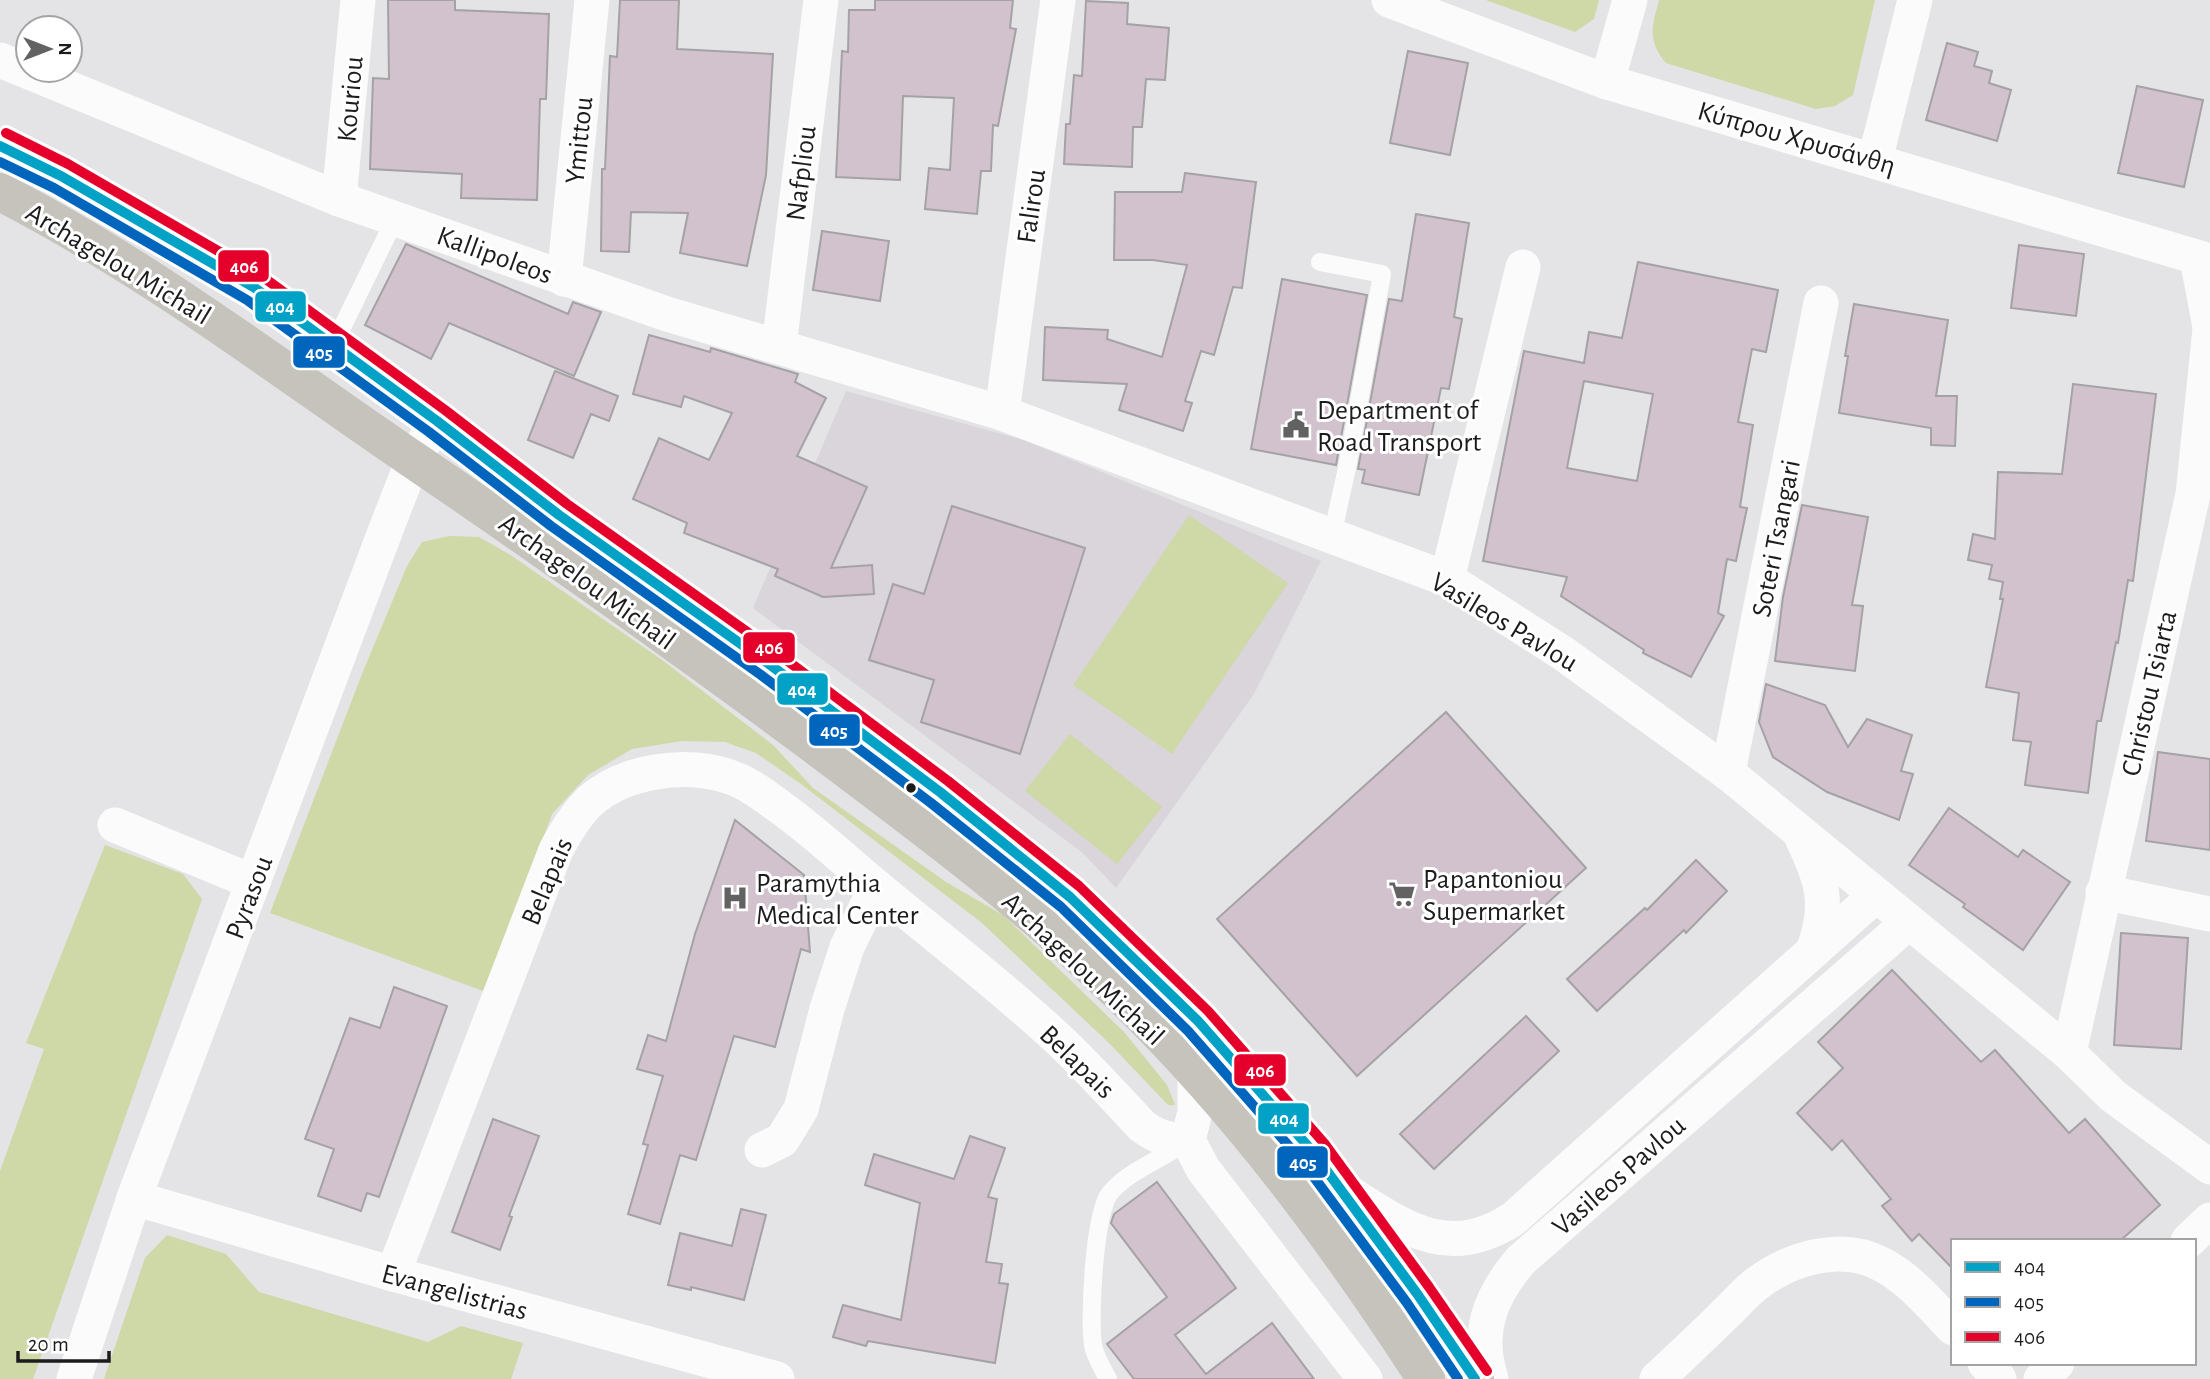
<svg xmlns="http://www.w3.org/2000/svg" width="2210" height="1379" viewBox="0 0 2210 1379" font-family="'Alegreya Sans',sans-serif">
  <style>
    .built { fill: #d9d5db }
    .green { fill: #cfd8a7 }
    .building { fill: #d2c2cd; stroke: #a4a2a4; stroke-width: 2; fill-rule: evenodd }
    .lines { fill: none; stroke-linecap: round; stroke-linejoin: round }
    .lane { stroke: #fbfbfb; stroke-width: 18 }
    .street { stroke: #fbfbfb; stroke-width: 35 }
    .primary { stroke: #c6c3bd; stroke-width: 38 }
    .bus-1-casing { stroke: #fff; stroke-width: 16 }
    .bus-2-casing { stroke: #fff; stroke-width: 16 }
    .bus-3-casing { stroke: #fff; stroke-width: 16 }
    .bus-1 { stroke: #01a2c5; stroke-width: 10 }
    .bus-2 { stroke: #0065bd; stroke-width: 10 }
    .bus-3 { stroke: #e4002b; stroke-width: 10 }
    .bus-dot { fill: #1c1c1d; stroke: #fff; stroke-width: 2.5 }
    .labels { text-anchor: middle; stroke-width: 6; stroke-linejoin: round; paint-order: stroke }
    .street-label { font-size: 28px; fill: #1c1c1d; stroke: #fff }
    .poi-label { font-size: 28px; fill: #1c1c1d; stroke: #fff; text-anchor: start }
    .line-badge { stroke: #fff; stroke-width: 2.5 }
    .badge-label { font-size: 19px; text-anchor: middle; font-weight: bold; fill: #fff }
  </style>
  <rect width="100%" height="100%" fill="#e4e3e5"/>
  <polygon class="built" points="846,391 1023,440 1321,561 1254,694 1116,888 1083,853 753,608"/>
  <g class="green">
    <polygon points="1486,0 1599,0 1594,19 1575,32"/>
    <path d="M1659,0h216l-22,95 -18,11 -19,3 -150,-46c-19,-23 -14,-36 -7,-63z"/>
    <polygon points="1189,515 1288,583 1172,754 1073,685"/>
    <polygon points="449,536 479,537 512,556 662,660 773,745 813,788 946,882 1003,915 1124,1032 1167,1085 1175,1105 1168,1105 1110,1044 982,923 801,784 756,753 725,742 682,741 632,749 588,775 552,814 486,992 270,913 362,674 407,566 422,542"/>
    <polygon points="1070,734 1162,807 1117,864 1025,791"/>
    <polygon points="105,845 183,874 202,899 33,1379 0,1379 0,1171 44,1049 26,1043"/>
    <polygon points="167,1235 226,1254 259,1292 428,1342 461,1326 523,1343 511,1379 104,1379 145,1258"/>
  </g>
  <g class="building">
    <polygon points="388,0 455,0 455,10 549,14 546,99 540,99 537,200 461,198 462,174 370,169 373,78 389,79"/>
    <polygon points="620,0 679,0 677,49 773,54 766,175 747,266 680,253 688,213 631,212 629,252 601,251 602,169 605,169 610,56 617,57"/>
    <polygon points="875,0 1013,0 1010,28 1016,29 998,126 993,125 991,171 981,171 977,214 925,209 929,168 950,170 954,98 903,96 900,180 836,177 842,51 848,52 849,10 875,10"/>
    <polygon points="1086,1 1128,3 1127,24 1169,28 1165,80 1146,79 1142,127 1133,127 1132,167 1064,164 1066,124 1070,124 1074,75 1082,76"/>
    <polygon points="1947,43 1978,52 1974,66 1992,71 1989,83 2011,90 1997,141 1926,120"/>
    <polygon points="1408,51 1468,63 1450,155 1390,143"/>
    <polygon points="2137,86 2203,100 2184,187 2118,173"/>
    <polygon points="1185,173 1256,182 1242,288 1233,287 1214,355 1201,351 1185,401 1192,403 1183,431 1119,410 1127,384 1043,380 1045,327 1108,330 1107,339 1162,357 1187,265 1153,260 1114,260 1115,192 1182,192"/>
    <polygon points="1416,214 1469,223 1454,317 1462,319 1449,389 1441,388 1419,495 1362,483 1365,470 1358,469 1389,299 1402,301"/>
    <polygon points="822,231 889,241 880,301 813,290"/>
    <polygon points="406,244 568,314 573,302 601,312 574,376 449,323 431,359 365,325"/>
    <polygon points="2019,245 2084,254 2076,316 2011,308"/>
    <path d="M1638,262l140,28 -12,62 -14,-3 -14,73 15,3 -13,82 7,1 -11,53 -9,-2 -9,54 6,3 -33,61 -48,-24 1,-3 -83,-54 6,-19 -84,-16 41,-210 60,12 5,-31 33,6zM1584,381l69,13 -16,87 -70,-13z"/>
    <polygon points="1282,279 1367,295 1336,465 1251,449"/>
    <polygon points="1854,304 1948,320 1936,396 1957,396 1955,446 1931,445 1931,428 1839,413 1848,356 1845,356"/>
    <polygon points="649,335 710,352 711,348 798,374 795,382 826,398 797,456 867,487 831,568 872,565 874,594 823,597 775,576 778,569 684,533 687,523 633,499 659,438 709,460 732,413 684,396 681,407 633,394"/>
    <polygon points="555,371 618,396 609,421 591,414 573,458 528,440"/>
    <polygon points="2073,384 2156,394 2133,581 2128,580 2118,643 2116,642 2101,721 2097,721 2088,793 2025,785 2031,742 2013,740 2019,693 1986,687 2003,599 2000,599 2003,582 1989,579 1992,565 1968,560 1973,534 1995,539 1998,472 2062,474"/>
    <polygon points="1802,505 1868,517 1852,605 1863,606 1855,671 1775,661 1783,597"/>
    <polygon points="952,506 1085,548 1020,754 921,722 934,680 869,660 893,584 924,594"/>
    <polygon points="1766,684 1825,705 1848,747 1867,719 1912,735 1901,771 1913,774 1899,820 1827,792 1773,757 1759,722"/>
    <polygon points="1446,712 1586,868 1357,1076 1217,919"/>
    <polygon points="2158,752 2210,759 2210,850 2146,841"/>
    <polygon points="1949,808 2018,857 2023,850 2070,882 2023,950 1963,907 1965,904 1909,865"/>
    <polygon points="735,820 804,875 810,952 801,949 775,1047 734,1036 696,1160 680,1155 660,1224 628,1214 648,1145 643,1144 663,1076 637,1069 648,1035 666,1041 695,934"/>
    <polygon points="1696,860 1727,891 1686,933 1684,930 1597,1011 1567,979 1645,908 1647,910"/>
    <polygon points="2121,933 2188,938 2181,1049 2114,1045"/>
    <polygon points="1892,970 1981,1062 1995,1050 2069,1133 2085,1119 2160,1205 2120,1241 1953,1241 1953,1269 1919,1234 1912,1241 1882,1206 1891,1199 1842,1140 1832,1150 1797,1113 1843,1068 1818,1042"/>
    <polygon points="394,987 447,1006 379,1197 367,1193 361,1211 318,1196 334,1149 305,1139 350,1018 380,1028"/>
    <polygon points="1526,1016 1559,1051 1434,1169 1400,1134"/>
    <polygon points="493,1119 539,1136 509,1216 512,1217 500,1250 452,1232"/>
    <polygon points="970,1136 1005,1148 988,1197 997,1199 986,1262 1002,1264 999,1283 1008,1284 995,1363 868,1341 866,1346 833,1337 843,1305 901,1320 920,1203 865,1185 874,1154 954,1179"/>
    <polygon points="1157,1182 1236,1288 1175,1335 1206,1374 1272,1323 1314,1379 1134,1379 1107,1344 1167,1297 1111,1223 1114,1214"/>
    <polygon points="741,1209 766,1215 744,1300 691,1287 691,1290 668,1285 680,1233 732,1246"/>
  </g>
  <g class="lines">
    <g class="lane">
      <polyline points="1320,262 1382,274 1347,468 1332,536"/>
      <polyline points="333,346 395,219"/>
      <path d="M1108,1379c-5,-10 -13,-22 -15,-34 -4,-26 1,-133 17,-152 19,-23 52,-33 75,-51"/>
    </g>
    <g class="street">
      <polyline points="1389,0 1607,82 2210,261"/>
      <polyline points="0,60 339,199 667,314 1002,413 1447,579 1564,654 1728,773 2069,1053 2113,1096 2210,1167"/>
      <polyline points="1607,82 1630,0"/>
      <polyline points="1875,160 1915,0"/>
      <polyline points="339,199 358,0"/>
      <polyline points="2197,258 2210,327"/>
      <polyline points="564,279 592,0"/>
      <polyline points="779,347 821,0"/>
      <polyline points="1002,413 1058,0"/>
      <polyline points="1447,579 1523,267"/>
      <polyline points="1728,773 1821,303"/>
      <polyline points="115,825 253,882"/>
      <path d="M1802,838c21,43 28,67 11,113"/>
      <polyline points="2103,892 2210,914"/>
      <polyline points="2069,1053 2193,494 2210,329"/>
      <polyline points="1195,1073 1195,1112 1188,1140 1203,1169 1365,1379"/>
      <polyline points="762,1150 782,1140 801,1109 827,1009 847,947 876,887"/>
      <path d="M1341,1188c59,36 104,75 172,31l362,-323"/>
      <polyline points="134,1198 393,1274 777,1379"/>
      <polyline points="2188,1241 2210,1220"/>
      <path d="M393,1274l163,-424c9,-17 19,-34 33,-48 35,-32 97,-40 141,-25 18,6 35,19 50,30 35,25 65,54 98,81 60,50 122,97 179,150 30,28 57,58 85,88 15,11 27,15 46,14"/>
      <polyline points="1985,1363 1999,1379"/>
      <polyline points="74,1379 134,1198 388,524 413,460 437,421"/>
      <path d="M1491,1379c-15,-47 -1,-83 30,-119l388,-338"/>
      <path d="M1657,1379c22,-21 45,-42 67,-64 11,-10 22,-24 35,-33 33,-24 83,-39 122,-18 29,15 50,41 72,64"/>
      <polyline points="2041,1379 2057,1363"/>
    </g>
    <g class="primary">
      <polyline points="0,146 61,176 255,288 437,421 559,515 769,664 940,792 1070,897 1198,1021 1313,1152 1418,1295 1475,1379"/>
      <path d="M0,192c149,76 281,178 418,271 132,90 263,183 391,278 105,79 212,158 307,249 120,115 220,250 310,389"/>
    </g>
    <g class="bus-1-casing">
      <polyline id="bus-1" points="0,146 61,176 255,288 437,421 559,515 769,664 940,792 1070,897 1198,1021 1313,1152 1418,1295 1475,1379"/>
    </g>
    <g class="bus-2-casing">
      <polyline id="bus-2" points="0,162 54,188 247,300 429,432 551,526 761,675 931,803 1061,907 1188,1031 1302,1161 1407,1303 1458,1379"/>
    </g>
    <g class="bus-3-casing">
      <polyline id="bus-3" points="6,133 68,164 263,277 445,410 567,504 777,653 948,781 1079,886 1208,1011 1324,1143 1429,1287 1487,1371"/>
    </g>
    <use href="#bus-1" class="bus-1"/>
    <use href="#bus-2" class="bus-2"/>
    <use href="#bus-3" class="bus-3"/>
  </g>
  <defs>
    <g id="civic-bare" transform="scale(2.1)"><path d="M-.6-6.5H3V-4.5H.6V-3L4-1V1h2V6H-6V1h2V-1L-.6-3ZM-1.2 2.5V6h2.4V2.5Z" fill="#626263" stroke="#fff" stroke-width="2.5" paint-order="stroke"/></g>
    <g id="supermarket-bare" transform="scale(2.1)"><path d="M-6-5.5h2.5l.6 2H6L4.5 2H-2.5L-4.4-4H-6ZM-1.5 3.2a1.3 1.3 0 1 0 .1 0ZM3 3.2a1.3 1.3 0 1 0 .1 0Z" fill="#626263" stroke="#fff" stroke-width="2.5" paint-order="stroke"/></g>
    <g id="hospital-bare" transform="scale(2.1)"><path d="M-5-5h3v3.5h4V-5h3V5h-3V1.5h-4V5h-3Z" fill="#626263" stroke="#fff" stroke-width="2.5" paint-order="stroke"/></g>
  </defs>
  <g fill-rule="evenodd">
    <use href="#civic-bare" x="1296" y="425"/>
    <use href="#supermarket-bare" x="1402" y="894"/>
    <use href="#hospital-bare" x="735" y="898"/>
  </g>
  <circle class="bus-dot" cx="911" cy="788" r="6"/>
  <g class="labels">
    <g class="street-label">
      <text transform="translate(349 99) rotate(-85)" y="10">Kouriou</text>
      <text transform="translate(1797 137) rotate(16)" y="10">Κύπρου Χρυσάνθη</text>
      <text transform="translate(578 140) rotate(-84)" y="10">Ymittou</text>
      <text transform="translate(800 173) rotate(-83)" y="10">Nafpliou</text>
      <text transform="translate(1030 206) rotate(-82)" y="10">Falirou</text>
      <text transform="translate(495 254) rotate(20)" y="10">Kallipoleos</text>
      <text transform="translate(119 263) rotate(31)" y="10">Archagelou Michail</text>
      <text transform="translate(1775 538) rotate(-79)" y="10">Soteri Tsangari</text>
      <text transform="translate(588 581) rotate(36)" y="10">Archagelou Michail</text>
      <text transform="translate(1505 621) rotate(31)" y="10">Vasileos Pavlou</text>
      <text transform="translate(2148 693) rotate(-77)" y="10">Christou Tsiarta</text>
      <text transform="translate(546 881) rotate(-67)" y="10">Belapais</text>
      <text transform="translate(248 897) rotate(-69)" y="10">Pyrasou</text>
      <text transform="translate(1084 968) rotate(43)" y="10">Archagelou Michail</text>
      <text transform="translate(1078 1061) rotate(44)" y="10">Belapais</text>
      <text transform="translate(1618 1175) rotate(-41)" y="10">Vasileos Pavlou</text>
      <text transform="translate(455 1291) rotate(15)" y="10">Evangelistrias</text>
    </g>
    <g class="poi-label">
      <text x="1317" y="419">Department of<tspan x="1317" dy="32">Road Transport</tspan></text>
      <text x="1423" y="888">Papantoniou<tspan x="1423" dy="32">Supermarket</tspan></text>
      <text x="756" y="892">Paramythia<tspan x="756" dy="32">Medical Center</tspan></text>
    </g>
  </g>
  <g class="line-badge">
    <rect x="217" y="249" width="53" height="34" rx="7" fill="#e4002b"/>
    <rect x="254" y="290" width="53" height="33" rx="7" fill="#01a2c5"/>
    <rect x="292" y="335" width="54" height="34" rx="7" fill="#0065bd"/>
    <rect x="742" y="631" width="54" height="33" rx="7" fill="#e4002b"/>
    <rect x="776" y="672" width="53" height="34" rx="7" fill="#01a2c5"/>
    <rect x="808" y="713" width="53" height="34" rx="7" fill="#0065bd"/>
    <rect x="1233" y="1053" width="54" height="34" rx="7" fill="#e4002b"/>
    <rect x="1257" y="1102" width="53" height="33" rx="7" fill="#01a2c5"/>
    <rect x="1276" y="1145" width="53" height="34" rx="7" fill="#0065bd"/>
  </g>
  <g class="badge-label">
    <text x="244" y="273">406</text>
    <text x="280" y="313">404</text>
    <text x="319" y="359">405</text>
    <text x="769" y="654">406</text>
    <text x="802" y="696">404</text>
    <text x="834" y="737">405</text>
    <text x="1260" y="1077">406</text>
    <text x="1284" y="1125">404</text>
    <text x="1303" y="1169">405</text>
  </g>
  <rect x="1951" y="1239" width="245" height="126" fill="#ffffff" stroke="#a4a4a5" stroke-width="2"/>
  <rect x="1965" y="1262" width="35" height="10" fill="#01a2c5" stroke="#a4a4a5" stroke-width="2"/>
  <text x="2014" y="1274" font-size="21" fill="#1c1c1d">404</text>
  <rect x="1965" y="1297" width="35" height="10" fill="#0065bd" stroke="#a4a4a5" stroke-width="2"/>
  <text x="2014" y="1309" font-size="21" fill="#1c1c1d">405</text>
  <rect x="1965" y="1332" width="35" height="10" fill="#e4002b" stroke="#a4a4a5" stroke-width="2"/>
  <text x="2014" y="1344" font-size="21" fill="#1c1c1d">406</text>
  <g transform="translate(49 49) rotate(90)"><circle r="33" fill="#ffffff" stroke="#a4a4a5" stroke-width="2"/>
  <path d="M0-5L12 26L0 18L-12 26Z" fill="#626263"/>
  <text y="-10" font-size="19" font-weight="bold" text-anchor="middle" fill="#1c1c1d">N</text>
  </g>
  <path d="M18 1351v10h91v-10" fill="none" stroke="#1c1c1d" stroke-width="3.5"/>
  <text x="28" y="1351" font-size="21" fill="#1c1c1d" stroke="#ffffff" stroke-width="5" paint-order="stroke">20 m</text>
</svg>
